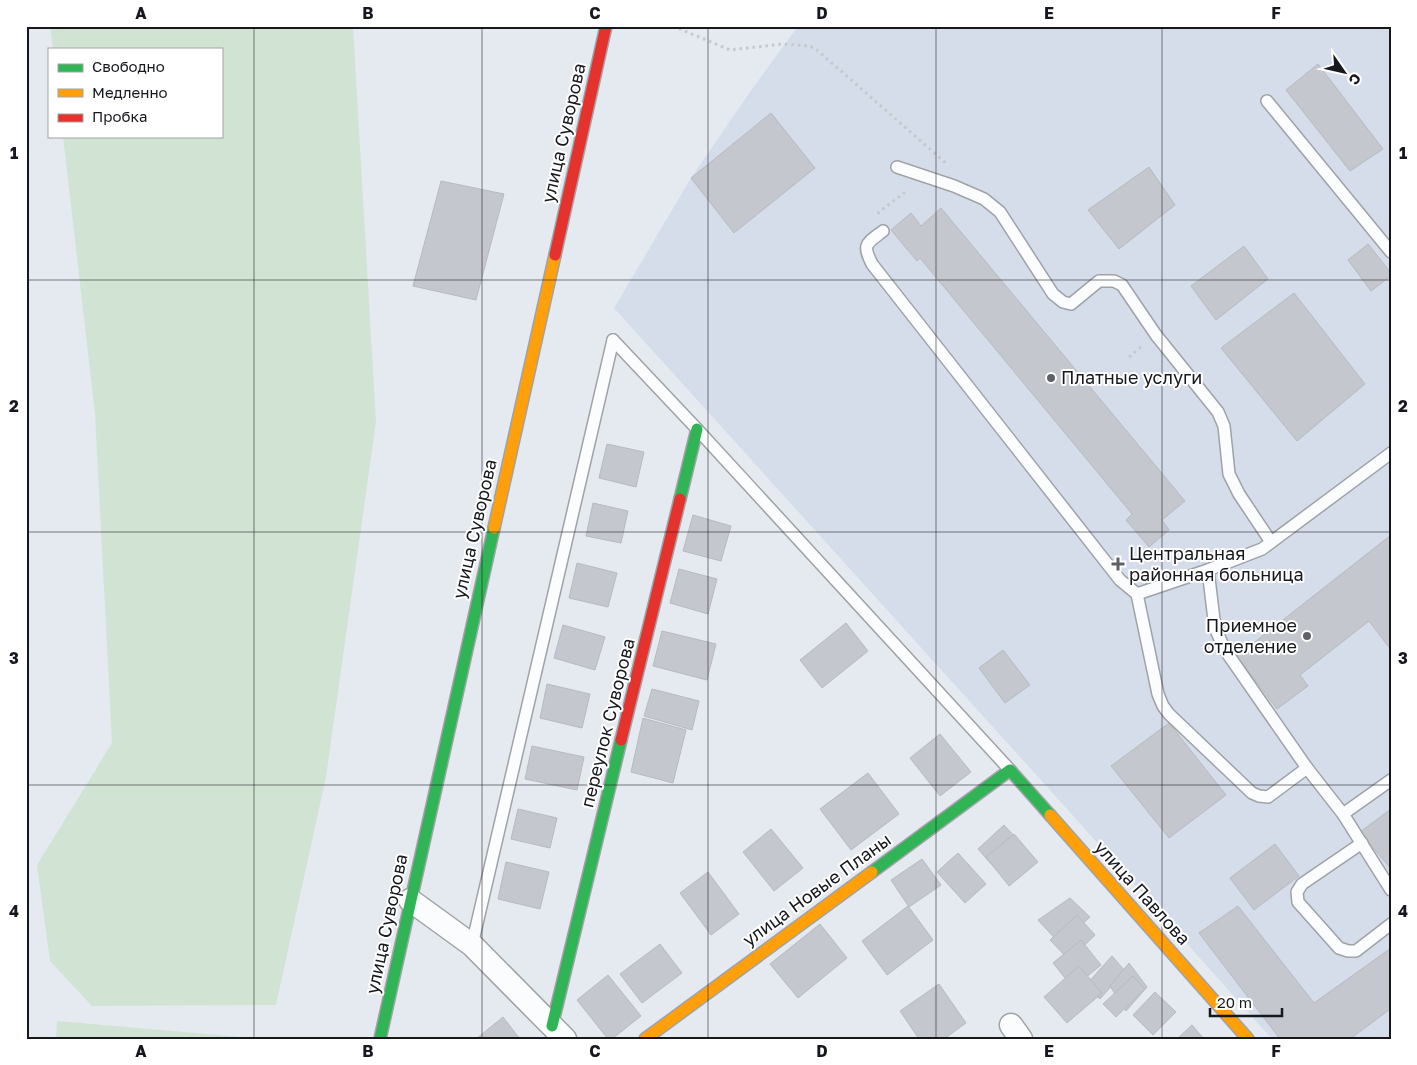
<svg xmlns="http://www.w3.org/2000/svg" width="1417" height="1065" viewBox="0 0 1417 1065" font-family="'Golos Text',sans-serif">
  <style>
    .built { fill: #d5ddeb }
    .green { fill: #d1e4d3 }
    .building { fill: #c4c7cd; stroke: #b7bac0 }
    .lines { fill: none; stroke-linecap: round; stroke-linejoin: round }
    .lane-casing { stroke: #9fa2a6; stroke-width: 14 }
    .street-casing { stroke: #9fa2a6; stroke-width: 25 }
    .fast-casing { stroke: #9fa2a6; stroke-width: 14 }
    .slow-casing { stroke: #9fa2a6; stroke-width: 14 }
    .jam-casing { stroke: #9fa2a6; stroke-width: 14 }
    .path { stroke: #c7c8cb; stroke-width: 3; stroke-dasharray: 2.5 4; stroke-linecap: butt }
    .lane { stroke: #fbfcfd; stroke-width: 11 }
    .street { stroke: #fbfcfd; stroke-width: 22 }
    .fast { stroke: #30b455; stroke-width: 11 }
    .slow { stroke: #ff9f0a; stroke-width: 11 }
    .jam { stroke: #e5322d; stroke-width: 11 }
    .grid { fill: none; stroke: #16181d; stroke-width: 1; stroke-opacity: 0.55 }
    .poi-dot { fill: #5e6167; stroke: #fff; stroke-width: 2 }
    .labels { text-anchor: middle; stroke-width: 4; stroke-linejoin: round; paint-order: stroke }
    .street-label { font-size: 18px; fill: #16181d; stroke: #fff }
    .poi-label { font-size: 18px; fill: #16181d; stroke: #fff; text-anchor: start }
    .neatline { fill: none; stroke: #16181d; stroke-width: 2 }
    .grid-label { font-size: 16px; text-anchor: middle; font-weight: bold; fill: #16181d }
  </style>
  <rect width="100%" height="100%" fill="#e5e9f0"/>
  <polygon class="built" points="798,26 1391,26 1391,1039 1272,1039 1077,820 614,308 691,178 750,92"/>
  <g class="green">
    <polygon points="50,26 353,26 376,422 326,777 276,1005 92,1006 50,961 37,865 112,743 95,414 63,136 221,136 221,49 53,49"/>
    <polygon points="57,1021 264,1039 56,1039"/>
  </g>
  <g class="building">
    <polygon points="1318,64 1383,149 1350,171 1286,90"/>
    <polygon points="771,113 815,168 734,233 691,178"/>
    <polygon points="1149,167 1175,205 1119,249 1088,210"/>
    <polygon points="441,181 504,194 476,300 413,286"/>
    <polygon points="941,208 1185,501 1162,520 1169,530 1149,547 1126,520 1132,514 920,258 917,261 891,230 911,213 921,226"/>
    <polygon points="1368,244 1391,273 1391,276 1371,291 1348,260"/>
    <polygon points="1244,246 1268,279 1216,320 1191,286"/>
    <polygon points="1294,293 1365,384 1297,441 1221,348"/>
    <polygon points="607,444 644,452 636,487 599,478"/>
    <polygon points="593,503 628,511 621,543 586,536"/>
    <polygon points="693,515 731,526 721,561 683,551"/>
    <polygon points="1391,535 1391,650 1369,621 1300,675 1308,686 1277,709 1237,656"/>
    <polygon points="577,563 617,573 608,607 569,598"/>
    <polygon points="679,569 717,579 708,614 670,603"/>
    <polygon points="846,623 868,651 822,688 800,660"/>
    <polygon points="563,625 605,637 595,670 554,658"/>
    <polygon points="662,631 716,644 707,680 653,666"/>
    <polygon points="1003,650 1030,685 1005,703 979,668"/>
    <polygon points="547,684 590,694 582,728 540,718"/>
    <polygon points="652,689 699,701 692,730 644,716"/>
    <polygon points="643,718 686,730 673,783 631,772"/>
    <polygon points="1169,723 1226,795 1169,838 1111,766"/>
    <polygon points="940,734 971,772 940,796 910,758"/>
    <polygon points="532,746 584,757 577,790 525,779"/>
    <polygon points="868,773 899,814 851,850 820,809"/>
    <polygon points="518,809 557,818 550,848 511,839"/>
    <polygon points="1391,809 1391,869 1360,832"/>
    <polygon points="1004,825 1027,850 1000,874 978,849"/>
    <polygon points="771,829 803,868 774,891 743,852"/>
    <polygon points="1014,834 1038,862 1009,886 986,857"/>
    <polygon points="1275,844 1299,876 1254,910 1230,878"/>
    <polygon points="958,853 986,884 965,903 937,872"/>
    <polygon points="922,859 941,885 909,907 891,880"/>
    <polygon points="506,862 549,872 540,909 498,899"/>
    <polygon points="708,872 739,914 711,935 680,893"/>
    <polygon points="1070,898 1090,917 1060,944 1038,920"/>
    <polygon points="908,906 933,940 887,975 862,941"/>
    <polygon points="1238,906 1314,1003 1391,948 1391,1012 1389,1010 1350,1039 1280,1039 1199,933"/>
    <polygon points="1077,915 1095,935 1069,960 1050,940"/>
    <polygon points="820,924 847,958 798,998 770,964"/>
    <polygon points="1081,940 1101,965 1073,988 1053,963"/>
    <polygon points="660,944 682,973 642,1003 620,974"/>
    <polygon points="1112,956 1125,971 1100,999 1085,986"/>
    <polygon points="1129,963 1147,987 1126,1011 1110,986"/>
    <polygon points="1079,966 1102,993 1067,1023 1044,997"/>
    <polygon points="608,975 641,1016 612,1039 608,1039 577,1000"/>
    <polygon points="1133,976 1145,989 1116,1017 1103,1004"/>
    <polygon points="939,984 966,1023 944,1039 919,1039 900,1011"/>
    <polygon points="1155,992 1176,1012 1153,1035 1133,1015"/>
    <polygon points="503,1017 520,1039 476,1039"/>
    <polygon points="1192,1025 1204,1039 1177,1039"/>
  </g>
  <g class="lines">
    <g class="lane-casing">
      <g id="lane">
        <polyline points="1267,101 1391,252"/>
        <polyline points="897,167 954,186 984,199 1000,212 1053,294 1063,302 1071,304 1099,281 1114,281 1122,285 1156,335 1218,412 1224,426 1229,474 1239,494 1271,542"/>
        <path d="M883,231c-17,13 -21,13 -11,33l248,316 17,14 71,-24 54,-21 129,-96"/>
        <polyline points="613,340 697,429 1010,770"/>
        <polyline points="1208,570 1215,628 1225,650 1307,768 1343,814 1391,780"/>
        <polyline points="1137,594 1158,694 1163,706 1169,714 1252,793 1259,796 1268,797 1307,768"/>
        <polyline points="1343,814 1391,890"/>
        <polyline points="1362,843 1302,884 1297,892 1298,902 1339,948 1348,951 1356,951 1391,924"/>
        <polyline points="472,945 613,340"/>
      </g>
    </g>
    <g class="street-casing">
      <g id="street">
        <polyline points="410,900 472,945 565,1039"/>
        <polyline points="1011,1025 1021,1039"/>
      </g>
    </g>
    <g class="fast-casing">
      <g id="fast">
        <polyline points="680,499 697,429"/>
        <polyline points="872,872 1010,770 1050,815"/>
        <polyline points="552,1026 621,740"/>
        <polyline points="380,1039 494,528"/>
      </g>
    </g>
    <g class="slow-casing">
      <g id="slow">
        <polyline points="494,528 555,255"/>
        <polyline points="1050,815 1248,1039"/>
        <polyline points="645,1039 872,872"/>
      </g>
    </g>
    <g class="jam-casing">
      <g id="jam">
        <polyline points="555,255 606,26"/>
        <polyline points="621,740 680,499"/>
      </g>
    </g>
    <g class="path">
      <polyline points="673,26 730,50 782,44 810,46 817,50 948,165"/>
      <polyline points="878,214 879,212 908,190"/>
      <polyline points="1129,357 1142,346"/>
    </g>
    <use href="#lane" class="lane"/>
    <use href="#street" class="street"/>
    <use href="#fast" class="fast"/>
    <use href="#slow" class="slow"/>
    <use href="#jam" class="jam"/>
  </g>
  <path class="grid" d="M254,26v1013M482,26v1013M708,26v1013M936,26v1013M1162,26v1013M26,280h1365M26,532h1365M26,785h1365"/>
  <g class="poi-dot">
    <circle cx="1051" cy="378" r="5"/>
    <path d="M1115.5 556.5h5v5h5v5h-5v5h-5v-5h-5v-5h5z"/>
    <circle cx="1307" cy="636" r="5"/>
  </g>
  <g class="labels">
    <g class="street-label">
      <text transform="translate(564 133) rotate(-77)" y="6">улица Суворова</text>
      <text transform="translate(475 529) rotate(-77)" y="6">улица Суворова</text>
      <text transform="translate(608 723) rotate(-76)" y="6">переулок Суворова</text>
      <text transform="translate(817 890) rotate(-36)" y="6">улица Новые Планы</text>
      <text transform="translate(1142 893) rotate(48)" y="6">улица Павлова</text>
      <text transform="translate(387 924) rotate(-78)" y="6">улица Суворова</text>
    </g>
    <g class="poi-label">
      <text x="1061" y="384">Платные услуги</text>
      <text x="1129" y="560">Центральная<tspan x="1129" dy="21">районная больница</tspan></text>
      <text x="1297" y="632" text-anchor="end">Приемное<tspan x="1297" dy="21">отделение</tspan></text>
    </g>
  </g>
  <rect width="1417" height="1065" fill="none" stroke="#ffffff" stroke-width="55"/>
  <rect x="48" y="48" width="175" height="90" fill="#ffffff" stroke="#a2a3a5"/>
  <rect x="58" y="64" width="25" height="8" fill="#30b455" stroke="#a2a3a5"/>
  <text x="92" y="72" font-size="15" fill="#16181d">Свободно</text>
  <rect x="58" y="89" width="25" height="8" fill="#ff9f0a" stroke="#a2a3a5"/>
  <text x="92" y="98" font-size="15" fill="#16181d">Медленно</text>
  <rect x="58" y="114" width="25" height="8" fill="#e5322d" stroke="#a2a3a5"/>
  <text x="92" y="122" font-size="15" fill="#16181d">Пробка</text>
  <g transform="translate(1344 72) rotate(124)" stroke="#ffffff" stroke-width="4" paint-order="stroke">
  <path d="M0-4L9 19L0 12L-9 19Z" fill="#16181d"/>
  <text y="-8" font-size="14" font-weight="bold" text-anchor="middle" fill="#16181d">С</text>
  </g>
  <path d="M1210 1008v8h72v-8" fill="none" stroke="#16181d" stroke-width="2.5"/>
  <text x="1217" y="1008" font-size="15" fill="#16181d" stroke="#ffffff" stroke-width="4" paint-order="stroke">20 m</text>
  <rect x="28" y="28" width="1362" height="1010" class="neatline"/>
  <g class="grid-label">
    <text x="141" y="19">A</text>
    <text x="368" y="19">B</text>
    <text x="595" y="19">C</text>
    <text x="822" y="19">D</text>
    <text x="1049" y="19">E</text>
    <text x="1276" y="19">F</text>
    <text x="14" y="159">1</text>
    <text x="1403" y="159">1</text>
    <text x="14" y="412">2</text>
    <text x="1403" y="412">2</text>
    <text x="14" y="664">3</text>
    <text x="1403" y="664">3</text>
    <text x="14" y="917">4</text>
    <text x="1403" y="917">4</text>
    <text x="141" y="1057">A</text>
    <text x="368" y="1057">B</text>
    <text x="595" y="1057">C</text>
    <text x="822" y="1057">D</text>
    <text x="1049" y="1057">E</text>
    <text x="1276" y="1057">F</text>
  </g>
</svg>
